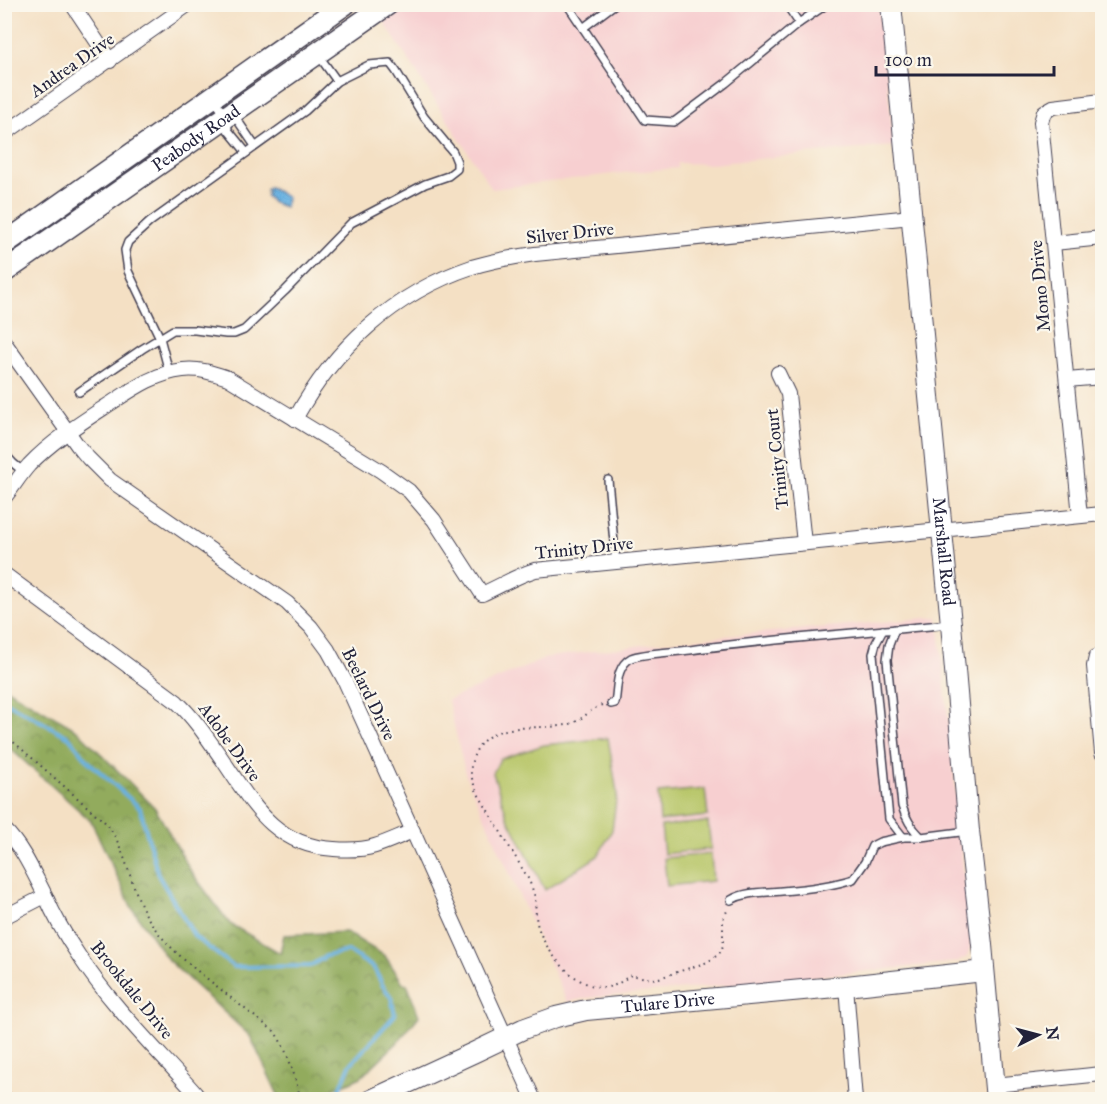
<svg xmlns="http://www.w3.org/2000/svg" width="1107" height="1104" viewBox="0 0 1107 1104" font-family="'IM FELL Great Primer',serif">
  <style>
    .built { fill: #f7cfd0 }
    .grass { fill: #b8c669; stroke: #6d7452; stroke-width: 1.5 }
    .forest { fill: url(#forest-crowns); stroke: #5a664c; stroke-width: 1.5 }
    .water { fill: #69b1e0; stroke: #466a8e; stroke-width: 1.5 }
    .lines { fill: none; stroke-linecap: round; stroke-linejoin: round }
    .stream { stroke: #69b1e0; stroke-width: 4 }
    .lane-casing { stroke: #423e50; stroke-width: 10 }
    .street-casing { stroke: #423e50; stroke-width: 16 }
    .secondary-casing { stroke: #423e50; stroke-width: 22 }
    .primary-casing { stroke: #423e50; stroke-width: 24 }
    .path { stroke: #423e50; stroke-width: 2; stroke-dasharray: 1.5 4.5; stroke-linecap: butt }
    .lane { stroke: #fff; stroke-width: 7 }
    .street { stroke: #fff; stroke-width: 14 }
    .secondary { stroke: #fff; stroke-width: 20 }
    .primary { stroke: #fff; stroke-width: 21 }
    .labels { text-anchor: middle; stroke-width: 4.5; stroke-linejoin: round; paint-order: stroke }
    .street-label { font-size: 18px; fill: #22223b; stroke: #fbf7ec }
  </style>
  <defs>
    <pattern id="forest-crowns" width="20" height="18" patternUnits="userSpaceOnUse" patternTransform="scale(1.5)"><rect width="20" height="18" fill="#92ab5d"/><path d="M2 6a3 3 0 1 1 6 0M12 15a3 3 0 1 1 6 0" fill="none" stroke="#778b4e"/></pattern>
  </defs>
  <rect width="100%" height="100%" fill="#fbf7ec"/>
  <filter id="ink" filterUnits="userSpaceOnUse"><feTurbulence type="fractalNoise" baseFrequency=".0167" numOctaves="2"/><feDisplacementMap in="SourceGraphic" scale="12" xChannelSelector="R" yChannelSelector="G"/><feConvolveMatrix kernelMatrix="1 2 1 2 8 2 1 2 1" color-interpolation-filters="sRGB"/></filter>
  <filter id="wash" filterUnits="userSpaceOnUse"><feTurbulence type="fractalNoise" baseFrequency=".008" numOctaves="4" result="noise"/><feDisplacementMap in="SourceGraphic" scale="24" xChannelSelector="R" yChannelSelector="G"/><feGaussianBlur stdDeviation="1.35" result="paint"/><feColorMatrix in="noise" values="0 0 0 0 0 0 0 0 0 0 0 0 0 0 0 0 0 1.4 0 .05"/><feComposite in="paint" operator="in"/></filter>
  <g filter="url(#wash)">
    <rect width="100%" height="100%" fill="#f4e0c4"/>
    <g class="built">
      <polygon points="410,4 879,5 894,146 804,154 713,164 678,163 678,168 621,173 492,189 384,22"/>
      <polygon points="938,617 971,946 967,957 957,962 740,984 587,998 567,1002 466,776 448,700 549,657 682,640"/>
    </g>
    <g class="grass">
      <polygon points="608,738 617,793 612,830 598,856 545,890 507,816 493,773 500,759 544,745"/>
      <polygon points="705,789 708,816 660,821 658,793"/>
      <polygon points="708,822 711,849 664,854 661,826"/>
      <polygon points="711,854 713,881 667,886 664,858"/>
    </g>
    <polygon class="forest" points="5,688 77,730 155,808 192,873 230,924 280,953 284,935 346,932 385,956 403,983 407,984 419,1016 397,1043 361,1077 312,1099 280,1099 250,1036 168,960 132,908 91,821 5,744"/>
    <polygon class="water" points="269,187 287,197 285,207 274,203 266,196 268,192 266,191"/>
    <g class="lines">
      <polyline class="stream" points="4,701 69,737 90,763 140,808 158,875 195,937 234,967 310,966 326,956 348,951 374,968 383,986 391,997 395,1015 350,1065 340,1089 345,1100"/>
    </g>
  </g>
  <g filter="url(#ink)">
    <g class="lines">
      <g class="lane-casing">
        <g id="lane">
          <polyline points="567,4 645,120 674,122 726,83 799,23 786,4"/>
          <polyline points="799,23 827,4"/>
          <polyline points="583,28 615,4"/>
          <polyline points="319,56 337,81"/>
          <polyline points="214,100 227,117 228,130 246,152"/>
          <polyline points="229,118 238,121 255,146"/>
          <polyline points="79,392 142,349 173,330 195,330 226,334 234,334 244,330 285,291 351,223 425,184 448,176 457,169 457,162 453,152 424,117 396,71 390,63 369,65 337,81 305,111 150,222 128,242 125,250 128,271 160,338 169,372"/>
          <polyline points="4,453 14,464 24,472"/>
          <polyline points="608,480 616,563"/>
          <path d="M895,629l-6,16 -2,15 15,146c4,13 9,21 19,31"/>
          <polyline points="883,630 876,643 873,654 889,819 903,837"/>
          <path d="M611,704l4,-1c3,-15 0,-36 16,-45 11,-5 45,-6 59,-8 86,-12 173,-17 260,-26"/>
          <path d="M731,900c16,-9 33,-7 51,-9 24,-2 49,-5 71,-12l12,-17 7,-16 8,-4 23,-5h18l47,-6"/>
        </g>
      </g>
      <g class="street-casing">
        <g id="street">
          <polyline points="72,4 110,61"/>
          <polyline points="4,134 189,4"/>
          <polyline points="1054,243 1102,238"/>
          <polyline points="4,342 78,446 88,458 110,480 287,603 311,627 328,650 345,681 534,1100"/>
          <polyline points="778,373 788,394 804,543"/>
          <polyline points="1067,380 1102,377"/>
          <path d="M295,419c39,-71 99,-126 177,-152 20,-6 41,-10 63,-13l377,-37"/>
          <path d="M4,498c9,-11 16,-23 25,-33 22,-23 50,-41 76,-58 25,-16 49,-34 78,-37 16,-2 30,3 45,8l153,93 28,20 25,29 48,74c18,-8 34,-18 53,-24l567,-56"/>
          <polyline points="1080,516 1041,122 1044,112 1053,107 1102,101"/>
          <path d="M4,574l173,128c18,17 31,37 45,57 30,44 52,87 112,90 13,1 28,1 41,-3 13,-4 25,-10 38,-15"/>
          <polyline points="1102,655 1096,657 1094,666 1102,753"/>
          <path d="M4,829c19,19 29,43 41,66 9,21 21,42 34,61 32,49 77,93 116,137l5,7"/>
          <polyline points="4,917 45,896"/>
          <polyline points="846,986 855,1100"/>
          <polyline points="994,1085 1102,1074"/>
          <polyline points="4,1099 6,1099"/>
        </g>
      </g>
      <g class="secondary-casing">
        <g id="secondary">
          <path id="s1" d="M891,4l60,620 18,207 13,114 14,155"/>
          <path id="s2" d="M371,1100l104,-48 48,-23 33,-12 30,-7 260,-24 138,-15"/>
        </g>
      </g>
      <g class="primary-casing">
        <g id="primary">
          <polyline points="4,244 345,4"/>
          <path id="s3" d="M4,272l384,-268"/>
        </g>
      </g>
      <g class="path">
        <path d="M602,705c-15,5 -18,16 -36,20 -29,6 -74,-6 -90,26 -8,16 -6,25 1,41l52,88c2,6 5,12 6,18 1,10 0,22 4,32 10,27 44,67 76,55 5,-2 11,-7 16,-10l20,4 8,-1 46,-15 7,-4 7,-5 4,-8v-27l5,-10"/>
        <path d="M4,735l12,9 91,80c19,26 23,60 38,89 17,31 47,54 74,75 18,15 36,29 55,43 15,21 20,44 27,69"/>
      </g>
      <use href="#lane" class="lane"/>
      <use href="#street" class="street"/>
      <use href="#secondary" class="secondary"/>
      <use href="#primary" class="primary"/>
    </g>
  </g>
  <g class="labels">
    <g class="street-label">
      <text transform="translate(72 65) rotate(-35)" y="6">Andrea Drive</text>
      <text dy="6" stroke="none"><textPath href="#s3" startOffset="234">Peabody Road</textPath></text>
      <text transform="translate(570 233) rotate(-6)" y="6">Silver Drive</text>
      <text transform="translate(1040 286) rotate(-95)" y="6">Mono Drive</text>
      <text transform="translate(777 459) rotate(-96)" y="6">Trinity Court</text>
      <text transform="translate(584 548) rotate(-6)" y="6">Trinity Drive</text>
      <text dy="6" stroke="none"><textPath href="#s1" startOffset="550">Marshall Road</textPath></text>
      <text transform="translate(369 694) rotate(64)" y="6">Beelard Drive</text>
      <text transform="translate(230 742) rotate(54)" y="6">Adobe Drive</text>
      <text transform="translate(132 990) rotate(51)" y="6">Brookdale Drive</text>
      <text dy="6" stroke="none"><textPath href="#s2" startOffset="316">Tulare Drive</textPath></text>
    </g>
  </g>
  <rect width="1107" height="1104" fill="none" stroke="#fbf7ec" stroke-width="24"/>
  <g transform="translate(1038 1035) rotate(84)" stroke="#fbf7ec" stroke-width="4.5" paint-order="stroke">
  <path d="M0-4.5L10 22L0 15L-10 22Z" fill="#22223b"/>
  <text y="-9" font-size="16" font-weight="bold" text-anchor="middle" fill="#22223b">N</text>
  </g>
  <path d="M876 66v9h178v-9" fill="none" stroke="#22223b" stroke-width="3"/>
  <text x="885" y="66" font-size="18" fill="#22223b" stroke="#fbf7ec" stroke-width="4.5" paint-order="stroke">100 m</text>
</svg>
